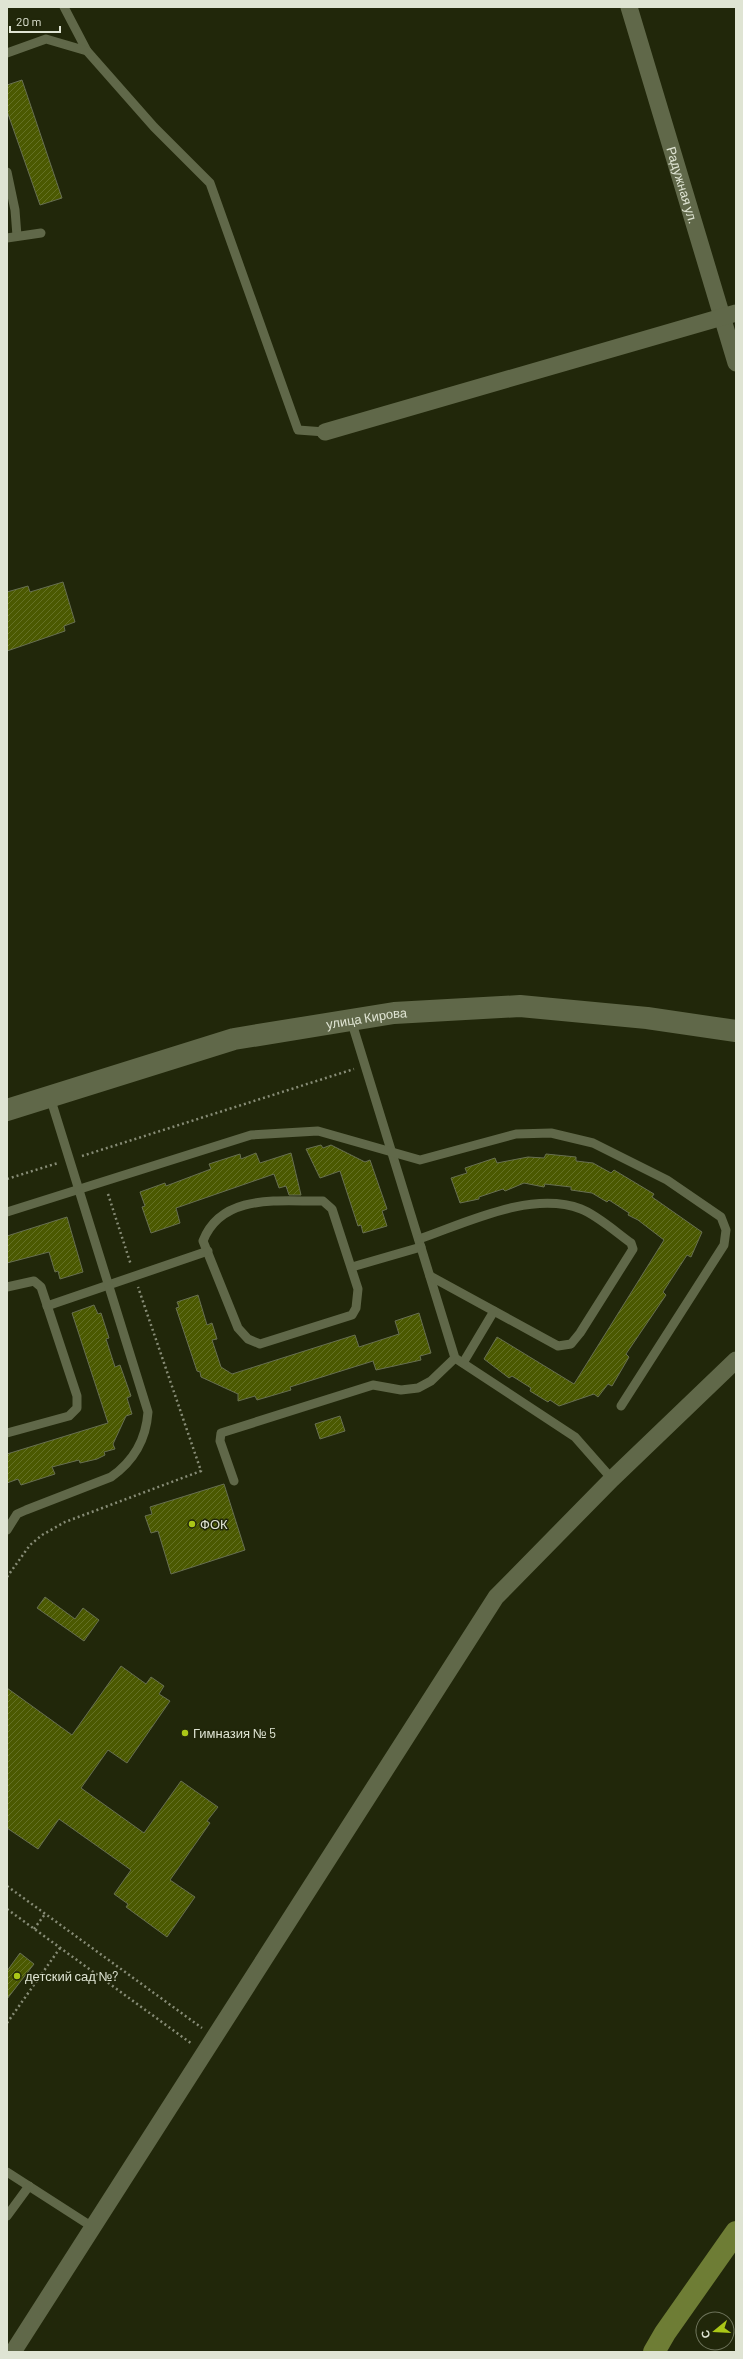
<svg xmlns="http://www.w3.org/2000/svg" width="743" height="2359" viewBox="0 0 743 2359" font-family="Barlow,sans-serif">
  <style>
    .building { fill: url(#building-hatch); stroke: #676f51 }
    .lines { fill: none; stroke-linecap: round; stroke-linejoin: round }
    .path { stroke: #878c76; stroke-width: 2.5; stroke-dasharray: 2 3; stroke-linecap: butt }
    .service { stroke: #606849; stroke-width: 9 }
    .minor { stroke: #606849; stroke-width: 17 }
    .secondary { stroke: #606849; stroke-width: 22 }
    .primary { stroke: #6e7d35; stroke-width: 22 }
    .poi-dot { fill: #aac717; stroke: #21270a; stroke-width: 1.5 }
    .labels { text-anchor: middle; stroke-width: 3; stroke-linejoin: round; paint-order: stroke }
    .street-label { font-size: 13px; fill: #dfe4d3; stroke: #21270a }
    .poi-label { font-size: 13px; fill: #dfe4d3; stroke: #21270a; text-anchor: start }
  </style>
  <defs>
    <pattern id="building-hatch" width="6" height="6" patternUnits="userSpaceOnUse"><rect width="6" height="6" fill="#4b5901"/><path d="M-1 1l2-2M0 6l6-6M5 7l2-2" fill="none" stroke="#647125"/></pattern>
  </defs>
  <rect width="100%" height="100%" fill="#21270a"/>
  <g class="building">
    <polygon points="22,80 62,198 40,205 7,111 7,85"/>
    <polygon points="63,582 75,622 64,626 65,631 7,651 7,592 28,586 30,592"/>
    <polygon points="321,1145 323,1148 331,1145 365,1162 370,1160 387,1209 382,1211 387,1226 363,1233 361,1225 358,1226 340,1171 320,1178 306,1149"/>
    <polygon points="256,1153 260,1163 291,1153 301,1195 289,1195 286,1186 279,1188 274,1174 176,1208 180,1223 151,1233 142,1207 145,1206 140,1192 165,1183 166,1186 211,1169 209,1164 240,1154 241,1159"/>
    <polygon points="546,1154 576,1157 576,1161 593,1163 611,1173 614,1170 654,1194 652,1197 702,1232 691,1257 687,1255 663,1292 666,1295 626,1354 629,1357 612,1386 608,1384 598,1397 594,1394 559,1406 550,1400 548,1402 530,1391 531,1388 512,1376 509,1378 484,1359 497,1337 574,1384 664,1240 638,1220 628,1215 629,1213 609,1200 607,1202 592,1193 571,1190 571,1187 545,1184 544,1187 524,1183 505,1191 503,1189 479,1197 479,1199 460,1203 451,1178 467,1173 465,1168 495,1158 497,1163 528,1157 544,1158"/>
    <polygon points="67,1217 83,1272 60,1279 58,1271 55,1272 49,1252 7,1263 7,1236"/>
    <polygon points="198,1295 207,1325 212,1323 217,1339 212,1340 221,1367 232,1374 355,1335 359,1347 399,1334 395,1321 419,1313 431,1353 420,1356 421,1360 376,1370 373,1361 290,1387 291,1390 257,1400 255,1396 238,1401 238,1394 201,1377 200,1372 197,1371 176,1308 179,1307 177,1302"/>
    <polygon points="94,1305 98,1314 101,1313 109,1338 106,1339 115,1367 120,1365 131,1396 127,1398 132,1414 126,1416 113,1444 115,1449 104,1452 105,1455 97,1459 80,1463 79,1460 52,1467 55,1474 21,1485 18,1479 7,1483 7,1454 108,1423 72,1313"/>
    <polygon points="340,1416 345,1431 320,1439 315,1424"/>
    <polygon points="224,1484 245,1550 171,1574 158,1531 151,1533 145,1516 152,1514 150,1507"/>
    <polygon points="45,1597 75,1619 83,1608 99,1620 84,1641 37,1608"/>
    <polygon points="121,1666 146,1684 151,1677 164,1686 159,1694 170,1701 127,1763 108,1750 81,1788 144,1833 181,1781 218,1807 207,1821 210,1823 170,1880 195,1897 167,1937 126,1907 128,1904 114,1894 131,1870 59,1819 38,1849 7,1828 7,1688 72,1735"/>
    <polygon points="20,1953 34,1964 7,1999 7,1971"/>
  </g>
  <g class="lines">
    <g class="path">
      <polyline points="82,1156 354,1069"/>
      <polyline points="7,1179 58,1163"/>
      <polyline points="108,1194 131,1265"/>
      <polyline points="7,1577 30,1545 42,1535 65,1522 201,1471 138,1287"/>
      <polyline points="7,1886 202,2028"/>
      <polyline points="7,1909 192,2044"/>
      <polyline points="34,1929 45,1914"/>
      <polyline points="7,2023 60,1948"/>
    </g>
    <g class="service">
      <polyline points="64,7 87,51"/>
      <polyline points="7,53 46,39 87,51 154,127 210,183 298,430 325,432"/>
      <polyline points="7,172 15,210 17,236"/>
      <polyline points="7,238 41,233"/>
      <polyline points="351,1020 455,1358 575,1437 612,1479"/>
      <path d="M323,1201l9,8 26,80 -2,19 -4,7 -92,29 -12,-5 -10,-11 -35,-87c19,-49 79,-39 120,-40z"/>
      <polyline points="7,1212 251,1135 318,1131 420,1160 516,1134 551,1133 593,1143 667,1180 721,1217 726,1230 724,1245 621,1406"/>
      <path d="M419,1239c47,-16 112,-49 162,-30 16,6 36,24 50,34l2,6 -53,84 -9,11 -13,2 -128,-70"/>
      <polyline points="352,1267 421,1247"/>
      <polyline points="7,1287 34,1281 41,1287 77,1396 77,1408 69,1416 7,1433"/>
      <polyline points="47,1306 208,1251"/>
      <polyline points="463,1363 494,1311"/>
      <polyline points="234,1481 220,1441 221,1433 373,1385 401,1390 418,1388 431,1381 455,1358"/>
      <path d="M7,1530l10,-16 9,-4 85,-33c23,-16 35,-37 37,-65l-98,-315"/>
      <polyline points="7,2172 94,2228"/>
      <polyline points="7,2216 29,2186"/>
    </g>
    <g class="minor">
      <path id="s1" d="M629,7l107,356"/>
      <polyline points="325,432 736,313"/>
      <polyline points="13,2352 496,1597 612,1479 736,1360"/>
    </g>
    <path class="secondary" id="s2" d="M7,1110l227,-71 160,-26 126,-7 127,12 89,13"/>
    <polyline class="primary" points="654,2352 665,2333 736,2232"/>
  </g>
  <g class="poi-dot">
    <circle cx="192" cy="1524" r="4"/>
    <circle cx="185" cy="1733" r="4"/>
    <circle cx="17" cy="1976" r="4"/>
  </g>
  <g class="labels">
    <g class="street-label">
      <text dy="5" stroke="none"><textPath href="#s1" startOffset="186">Радужная ул.</textPath></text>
      <text dy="5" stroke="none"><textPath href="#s2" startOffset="372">улица Кирова</textPath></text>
    </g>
    <g class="poi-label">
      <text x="200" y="1529">ФОК</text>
      <text x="193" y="1738">Гимназия № 5</text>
      <text x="25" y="1981">детский сад №?</text>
    </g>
  </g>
  <rect width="743" height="2359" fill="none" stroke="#dfe4d3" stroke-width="16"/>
  <g transform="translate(715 2331) rotate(252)"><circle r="19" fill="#21270a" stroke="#6d735a"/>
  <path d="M0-3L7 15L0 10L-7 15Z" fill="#aac717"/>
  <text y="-6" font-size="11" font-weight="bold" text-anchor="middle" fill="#dfe4d3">С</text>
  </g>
  <path d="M10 26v6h50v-6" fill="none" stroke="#dfe4d3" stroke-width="2"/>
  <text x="16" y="26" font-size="12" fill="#dfe4d3" stroke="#21270a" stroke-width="3" paint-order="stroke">20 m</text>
</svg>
